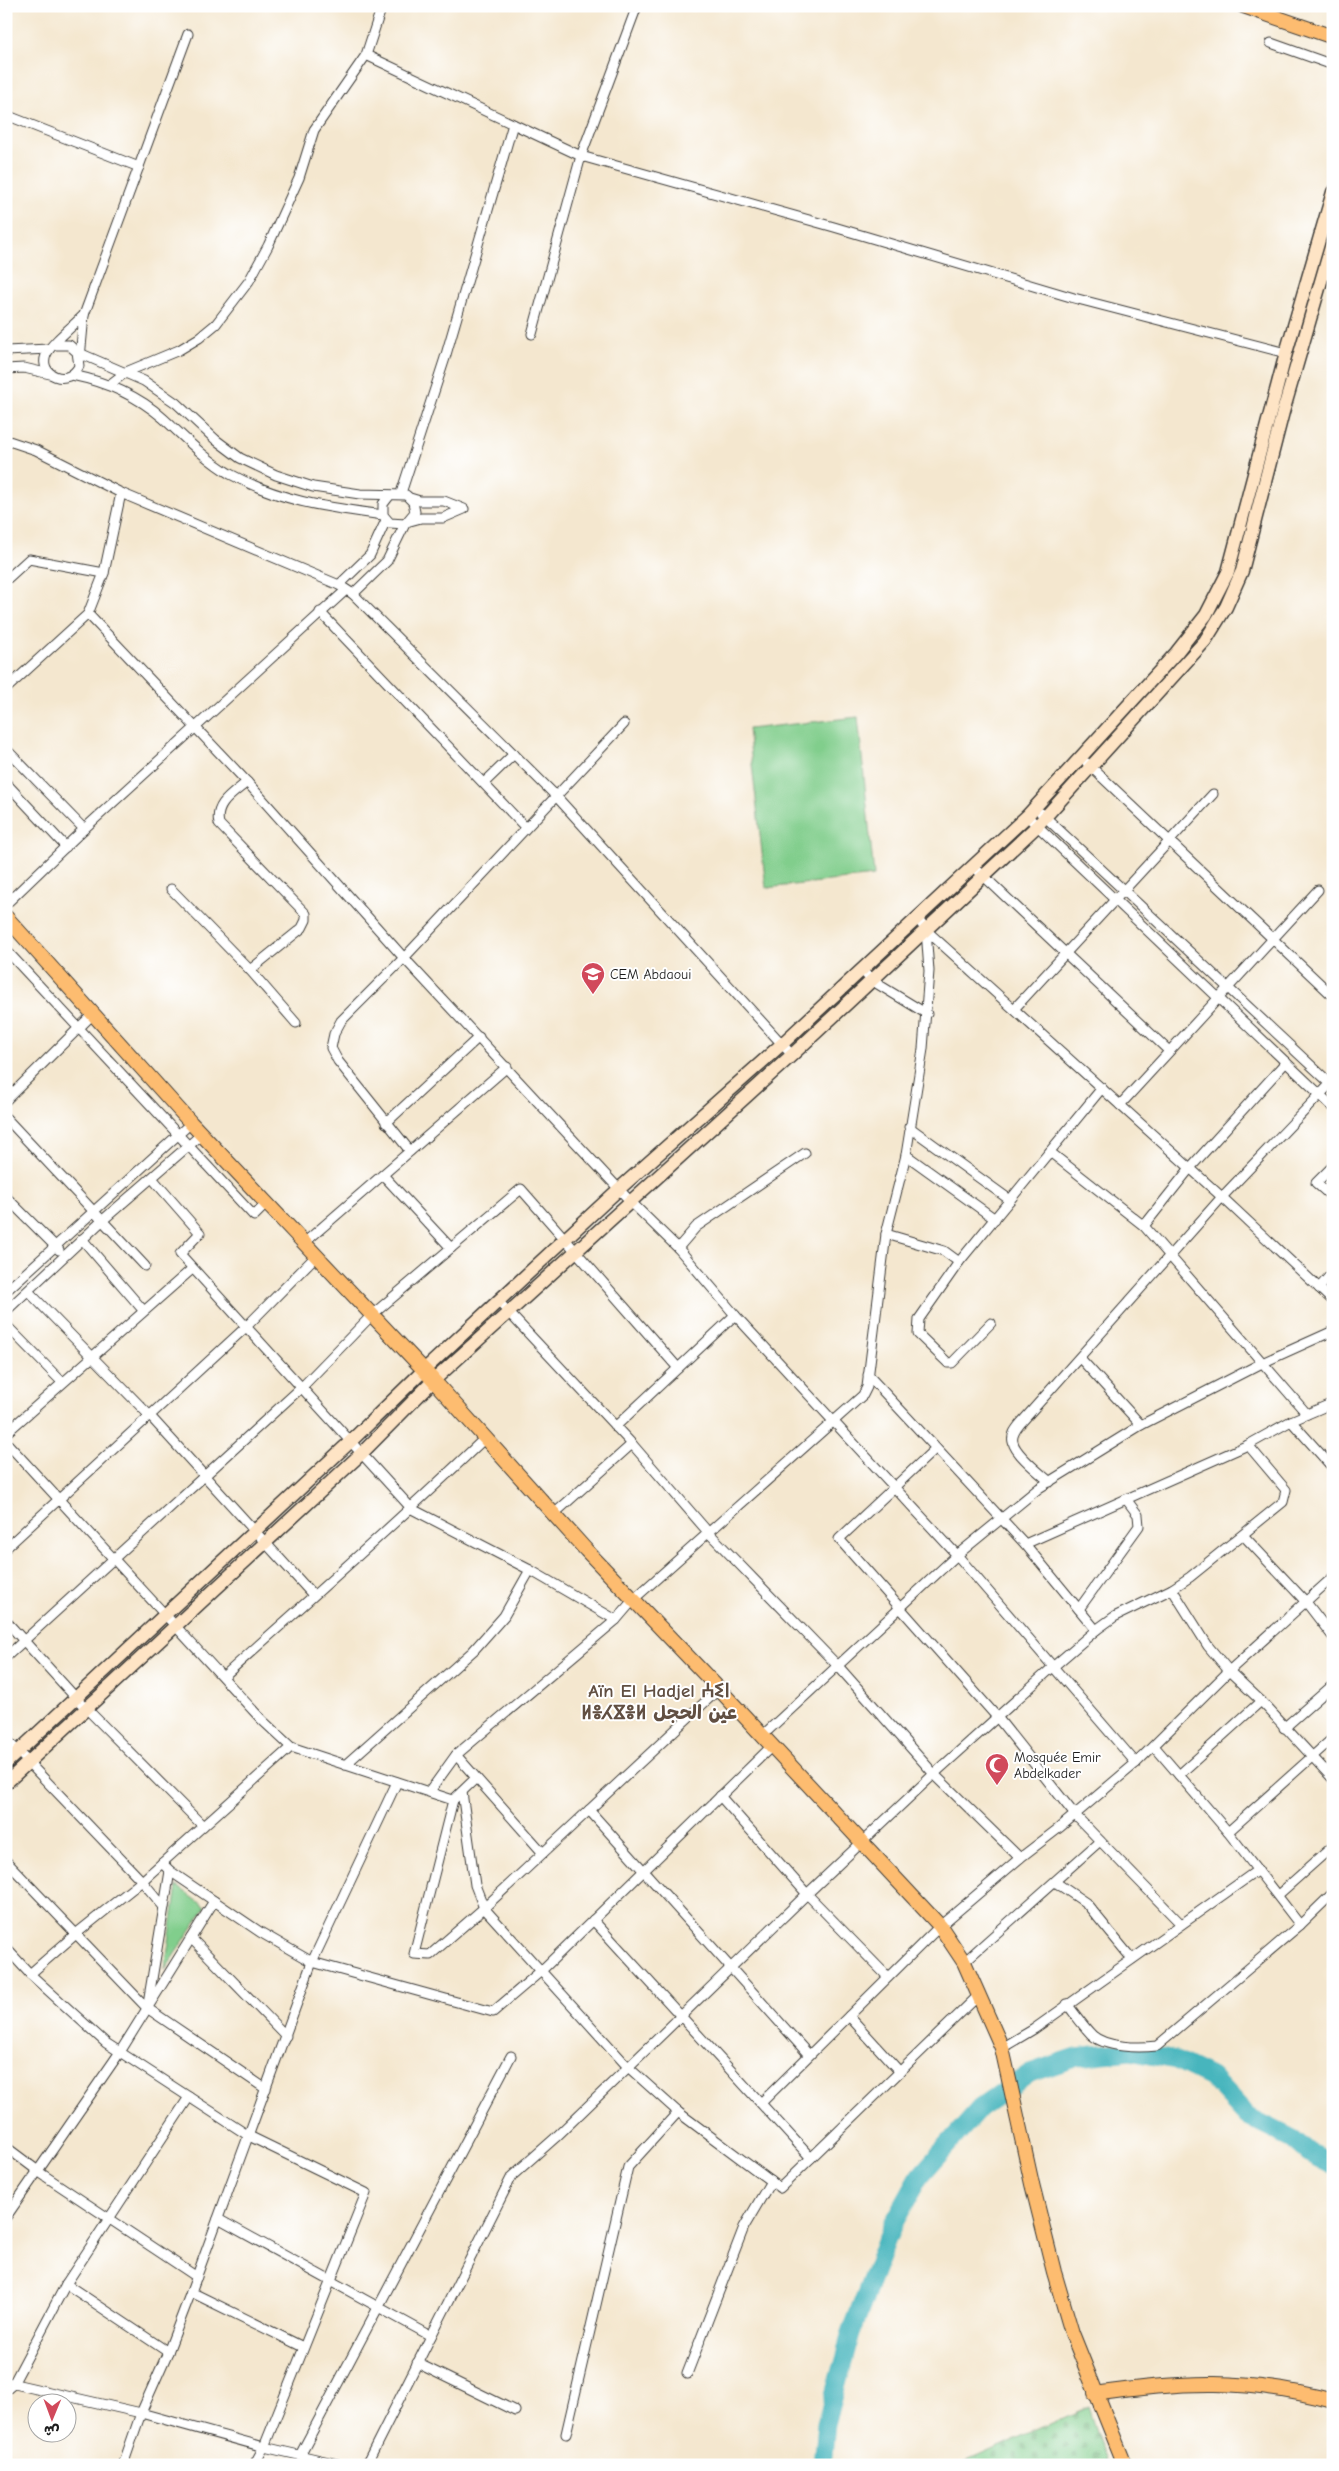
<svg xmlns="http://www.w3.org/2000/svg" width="1339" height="2471" viewBox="0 0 1339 2471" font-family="'Comic Neue','Playpen Sans Arabic','Noto Sans Tifinagh',sans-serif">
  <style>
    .green { fill: #81ce8c; stroke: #4e7554 }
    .cemetery { fill: url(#cemetery-stones); stroke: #4e7554 }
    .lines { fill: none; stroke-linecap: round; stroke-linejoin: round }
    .river { stroke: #46b5bd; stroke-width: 19 }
    .street-casing { stroke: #3c3a37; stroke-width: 11 }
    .secondary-casing { stroke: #3c3a37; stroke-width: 15 }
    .primary-casing { stroke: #3c3a37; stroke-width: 16 }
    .street { stroke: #fff; stroke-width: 9 }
    .secondary { stroke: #fee4c5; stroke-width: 12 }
    .primary { stroke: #fdbc6f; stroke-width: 14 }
    .labels { text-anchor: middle; stroke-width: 4; stroke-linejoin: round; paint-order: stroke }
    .poi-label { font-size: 14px; fill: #1c1c1c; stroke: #fff; text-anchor: start }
    .district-label { font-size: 19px; font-weight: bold; fill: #614f42; stroke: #fff }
  </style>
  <defs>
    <pattern id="cemetery-stones" width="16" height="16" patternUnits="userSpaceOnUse" patternTransform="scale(1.25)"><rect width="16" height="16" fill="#81ce8c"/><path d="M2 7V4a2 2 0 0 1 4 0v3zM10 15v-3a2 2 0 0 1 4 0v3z" fill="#6fb078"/></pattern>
  </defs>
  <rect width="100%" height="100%" fill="#fff"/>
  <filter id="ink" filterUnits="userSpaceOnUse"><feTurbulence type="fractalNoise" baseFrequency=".02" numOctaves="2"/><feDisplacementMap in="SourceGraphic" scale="10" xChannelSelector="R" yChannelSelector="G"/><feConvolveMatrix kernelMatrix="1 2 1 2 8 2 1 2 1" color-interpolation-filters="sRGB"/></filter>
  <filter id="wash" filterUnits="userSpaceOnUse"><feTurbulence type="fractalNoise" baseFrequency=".0096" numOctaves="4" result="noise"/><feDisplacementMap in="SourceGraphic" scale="20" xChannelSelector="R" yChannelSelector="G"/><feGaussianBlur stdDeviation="1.12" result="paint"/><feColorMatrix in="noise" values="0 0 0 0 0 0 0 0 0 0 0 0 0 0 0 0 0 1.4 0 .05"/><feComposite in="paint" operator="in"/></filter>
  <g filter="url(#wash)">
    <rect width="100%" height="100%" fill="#f4e7cf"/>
    <g class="green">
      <polygon points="858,717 874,876 766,888 748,729"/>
      <polygon points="177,1886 206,1907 165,1969"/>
    </g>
    <polygon class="cemetery" points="1088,2407 1107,2465 958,2465"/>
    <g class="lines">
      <polyline class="river" points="822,2465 826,2424 851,2333 892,2226 920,2176 980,2108 1030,2073 1077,2057 1130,2051 1176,2060 1211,2077 1247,2116 1293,2139 1309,2153 1333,2165"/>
    </g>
  </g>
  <g filter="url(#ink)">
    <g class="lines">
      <g class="street-casing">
        <g id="street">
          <polyline points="1271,43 1333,65"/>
          <polyline points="366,55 581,156 834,227 1074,298 1286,353"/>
          <polyline points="6,115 139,167"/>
          <polyline points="84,315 188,34"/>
          <polyline points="532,334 581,156 637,6"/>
          <path d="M54,345h15l8,7 2,14c-11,22 -41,9 -33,-11 4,-11 28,-30 38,-40l-4,43"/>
          <polyline points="6,351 49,349"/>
          <polyline points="77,352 144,381 176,403 216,440 240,458 276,475 313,487 360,494 406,495 413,502 415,512 405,524 390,523 383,515 383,504 390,495"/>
          <polyline points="6,369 24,368 50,374"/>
          <path d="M72,375c34,7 65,20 91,43 22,20 42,41 67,56 52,28 96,33 153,41"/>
          <polyline points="109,385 126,372 179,350 199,338 216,324 249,281 268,246 299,178 314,130 366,55 382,6"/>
          <polyline points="6,440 36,450 121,493 339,585 353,594 555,795 792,1055"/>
          <polyline points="401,493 445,358 513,124"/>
          <polyline points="410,521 421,518 443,518 464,509 444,501 420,501 410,498"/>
          <polyline points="6,580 29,559 104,573"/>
          <polyline points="339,585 370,555 386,520"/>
          <polyline points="353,594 387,561 405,524"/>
          <polyline points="320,612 525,827"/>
          <polyline points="88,614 247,782 404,958 631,1202 678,1248 735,1315 957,1555 1136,1763"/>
          <polyline points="6,689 88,614 104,573 121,493"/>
          <polyline points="6,749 84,829"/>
          <polyline points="1087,763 1333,996"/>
          <path d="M247,782c-14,12 -33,22 -28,42l87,90v6l-4,8 -52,42"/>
          <polyline points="6,783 66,847"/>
          <polyline points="484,783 514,754"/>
          <polyline points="1041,813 1333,1086"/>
          <polyline points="1027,816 1333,1107"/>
          <polyline points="973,866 1169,1051"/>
          <polyline points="171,889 250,970 296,1023"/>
          <polyline points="6,904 84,829 346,590"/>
          <polyline points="917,918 926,930 1222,1197 1333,1301"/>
          <polyline points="6,950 254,1216 266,1204"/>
          <polyline points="861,969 871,980 927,1014"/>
          <polyline points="1014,1009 1213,794"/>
          <polyline points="6,1100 93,1014"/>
          <polyline points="1120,1105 1318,890"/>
          <polyline points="6,1118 145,1266"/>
          <polyline points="386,1123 479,1037"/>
          <polyline points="909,1127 1010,1200"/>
          <polyline points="410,1151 338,1061 331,1048 334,1034 341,1021 404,958 624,724"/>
          <polyline points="1050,1152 1144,1226 1307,1414"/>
          <polyline points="906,1155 995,1219"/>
          <polyline points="1333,1166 1316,1183 1333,1198"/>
          <polyline points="152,1178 200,1233 180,1254 412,1509 530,1570 616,1620"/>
          <polyline points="6,1197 59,1250"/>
          <polyline points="1144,1226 1190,1168 1286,1062"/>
          <polyline points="886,1234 944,1251 959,1262 1102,1088"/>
          <polyline points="82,1239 143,1310"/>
          <polyline points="303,1244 507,1067"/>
          <polyline points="451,1248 521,1189 678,1368"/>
          <polyline points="678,1248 696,1227 805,1153"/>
          <polyline points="959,1262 919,1319 918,1334 948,1363 952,1363 991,1323"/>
          <polyline points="1319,1288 1333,1272"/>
          <polyline points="6,1291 191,1123"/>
          <polyline points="28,1291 150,1416 313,1595"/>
          <polyline points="498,1301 632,1444 708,1532 838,1666 934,1774 1020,1858"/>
          <polyline points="6,1311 103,1220 202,1134"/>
          <polyline points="6,1325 62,1382"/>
          <polyline points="1080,1358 1141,1425"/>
          <polyline points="868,1375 1025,1544 1096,1630"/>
          <polyline points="1291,1421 1333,1468"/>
          <polyline points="615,1427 735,1315"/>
          <polyline points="6,1433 192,1269"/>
          <polyline points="6,1442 262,1720 291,1747 453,1800 476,1778"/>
          <polyline points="935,1449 839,1539 997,1717 1075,1815 1181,1924"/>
          <path d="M1050,1482c-9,-8 -35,-28 -37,-40 -2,-7 3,-13 7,-18l202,-227 111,-116"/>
          <polyline points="554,1514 632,1444"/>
          <polyline points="1243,1535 1306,1602 1333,1637"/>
          <polyline points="1025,1544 1248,1445 1291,1421 1333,1403"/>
          <polyline points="6,1548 246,1327 316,1256"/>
          <polyline points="1172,1589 1208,1646 1229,1671 1261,1701 1333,1779"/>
          <polyline points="1079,1609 1139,1526 1138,1515 1126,1499"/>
          <polyline points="6,1621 76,1698 203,1826"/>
          <polyline points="6,1657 302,1387 372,1315 451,1248 383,1175"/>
          <path d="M223,1677c88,-79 177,-157 262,-239"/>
          <polyline points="1284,1728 1333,1685"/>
          <polyline points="762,1736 957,1555 1039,1488 1141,1425 1262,1363 1333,1331"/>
          <polyline points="6,1739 142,1881 164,1907"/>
          <polyline points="1154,1746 1228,1832 1300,1925"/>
          <polyline points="456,1755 543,1853"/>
          <polyline points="345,1765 473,1651 504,1616 530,1570"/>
          <polyline points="1179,1775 1261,1701"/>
          <polyline points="430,1791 456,1755 616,1620 634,1599 863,1395 867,1387 886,1234 906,1155 923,1049 929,971 926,930"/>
          <polyline points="462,1792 475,1885 484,1908 628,2067 678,2112 780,2188 980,1994"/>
          <polyline points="720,1796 807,1894 888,1977"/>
          <polyline points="453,1800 414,1954 430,1955 484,1908 719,1689"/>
          <polyline points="589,1810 809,2055"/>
          <polyline points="1228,1832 1333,1738"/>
          <polyline points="6,1861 147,2008 266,2089"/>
          <polyline points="162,1863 170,1871 260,1932 312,1962 493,2012 541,1971 772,1746"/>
          <polyline points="1055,1882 1086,1903 1132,1959"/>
          <polyline points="1278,1895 1333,1846"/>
          <polyline points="593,1920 811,2158"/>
          <polyline points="191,1938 286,2036"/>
          <polyline points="6,1948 30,1974 106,2043 249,2136 366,2193 264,2447 254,2465"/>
          <polyline points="964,1962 1100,1841"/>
          <polyline points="30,1974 77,1933 142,1881 291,1747"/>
          <polyline points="148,2003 170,1871"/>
          <path d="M1067,2004c8,10 16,22 25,31 14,13 47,13 65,11l143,-121 33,-32"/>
          <polyline points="849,2016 900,2072"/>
          <polyline points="1002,2048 1034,2029 1258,1870"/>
          <polyline points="761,2103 940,1926 1020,1858 1059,1828 1136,1763 1229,1671 1333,1577"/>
          <polyline points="6,2147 42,2174 197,2277"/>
          <polyline points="6,2217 120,2052 214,1901"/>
          <polyline points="218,2219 431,2336"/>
          <polyline points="66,2284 168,2352"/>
          <polyline points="191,2292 303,2347"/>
          <polyline points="417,2363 515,2411"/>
          <polyline points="687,2374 744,2227 771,2181"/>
          <polyline points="6,2382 141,2413 264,2447 342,2465"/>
          <polyline points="6,2390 13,2384 66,2284 189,2097"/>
          <polyline points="566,2434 628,2167 678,2112"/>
          <polyline points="300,2455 511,2056"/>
          <polyline points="123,2465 141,2413 168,2352 191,2292 312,1962 397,1782"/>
          <polyline points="366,2465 512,2176 555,2138 807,1894 934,1774 1054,1666 1096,1630 1114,1617 1172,1589 1190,1577 1283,1502 1286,1490 1248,1445"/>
        </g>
      </g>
      <g class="secondary-casing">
        <g id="secondary">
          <polyline points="6,1763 350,1442 424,1370 619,1189 782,1044 1027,816 1176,653 1206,615 1228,572 1286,353 1333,192"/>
          <polyline points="6,1783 362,1453 433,1381 792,1055 1037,826 1205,641 1226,607 1242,571 1283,412 1333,240"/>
        </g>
      </g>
      <g class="primary-casing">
        <g id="primary">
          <polyline points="1243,6 1333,37"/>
          <polyline points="6,917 191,1123 424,1370 586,1550 719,1689 940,1926 964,1962 1002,2048 1032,2184 1054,2272 1072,2333 1125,2465"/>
          <path d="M1095,2394c86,-13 153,-16 238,7"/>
        </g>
      </g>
      <use href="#street" class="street"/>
      <use href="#secondary" class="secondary"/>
      <use href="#primary" class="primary"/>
    </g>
  </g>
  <defs>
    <g id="school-pin" transform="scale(1.25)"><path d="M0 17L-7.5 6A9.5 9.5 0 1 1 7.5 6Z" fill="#d1495b" stroke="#fff"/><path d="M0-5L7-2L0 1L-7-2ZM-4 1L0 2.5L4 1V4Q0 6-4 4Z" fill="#fff"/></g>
    <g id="mosque-pin" transform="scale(1.25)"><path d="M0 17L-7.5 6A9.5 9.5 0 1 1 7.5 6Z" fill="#d1495b" stroke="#fff"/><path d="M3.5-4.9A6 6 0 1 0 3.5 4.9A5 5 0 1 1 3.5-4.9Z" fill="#fff"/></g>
  </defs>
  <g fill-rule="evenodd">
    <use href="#school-pin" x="593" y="974"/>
    <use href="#mosque-pin" x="997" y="1765"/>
  </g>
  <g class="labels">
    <g class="poi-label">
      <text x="610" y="979">CEM Abdaoui</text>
      <text x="1014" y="1762">Mosquée Emir<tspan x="1014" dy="16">Abdelkader</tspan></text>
    </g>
    <g class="district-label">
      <text x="659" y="1697">Aïn El Hadjel ⵄⵉⵏ<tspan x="659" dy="22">ⵍⴻⵃⴵⴻⵍ عين الحجل</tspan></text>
    </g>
  </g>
  <rect width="1339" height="2471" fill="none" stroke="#fff" stroke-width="25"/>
  <g transform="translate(52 2418) rotate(181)"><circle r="24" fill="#ffffff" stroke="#a4a4a4"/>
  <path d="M0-4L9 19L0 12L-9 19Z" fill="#d1495b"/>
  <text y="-8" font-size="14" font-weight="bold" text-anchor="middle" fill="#1c1c1c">ش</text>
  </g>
</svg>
